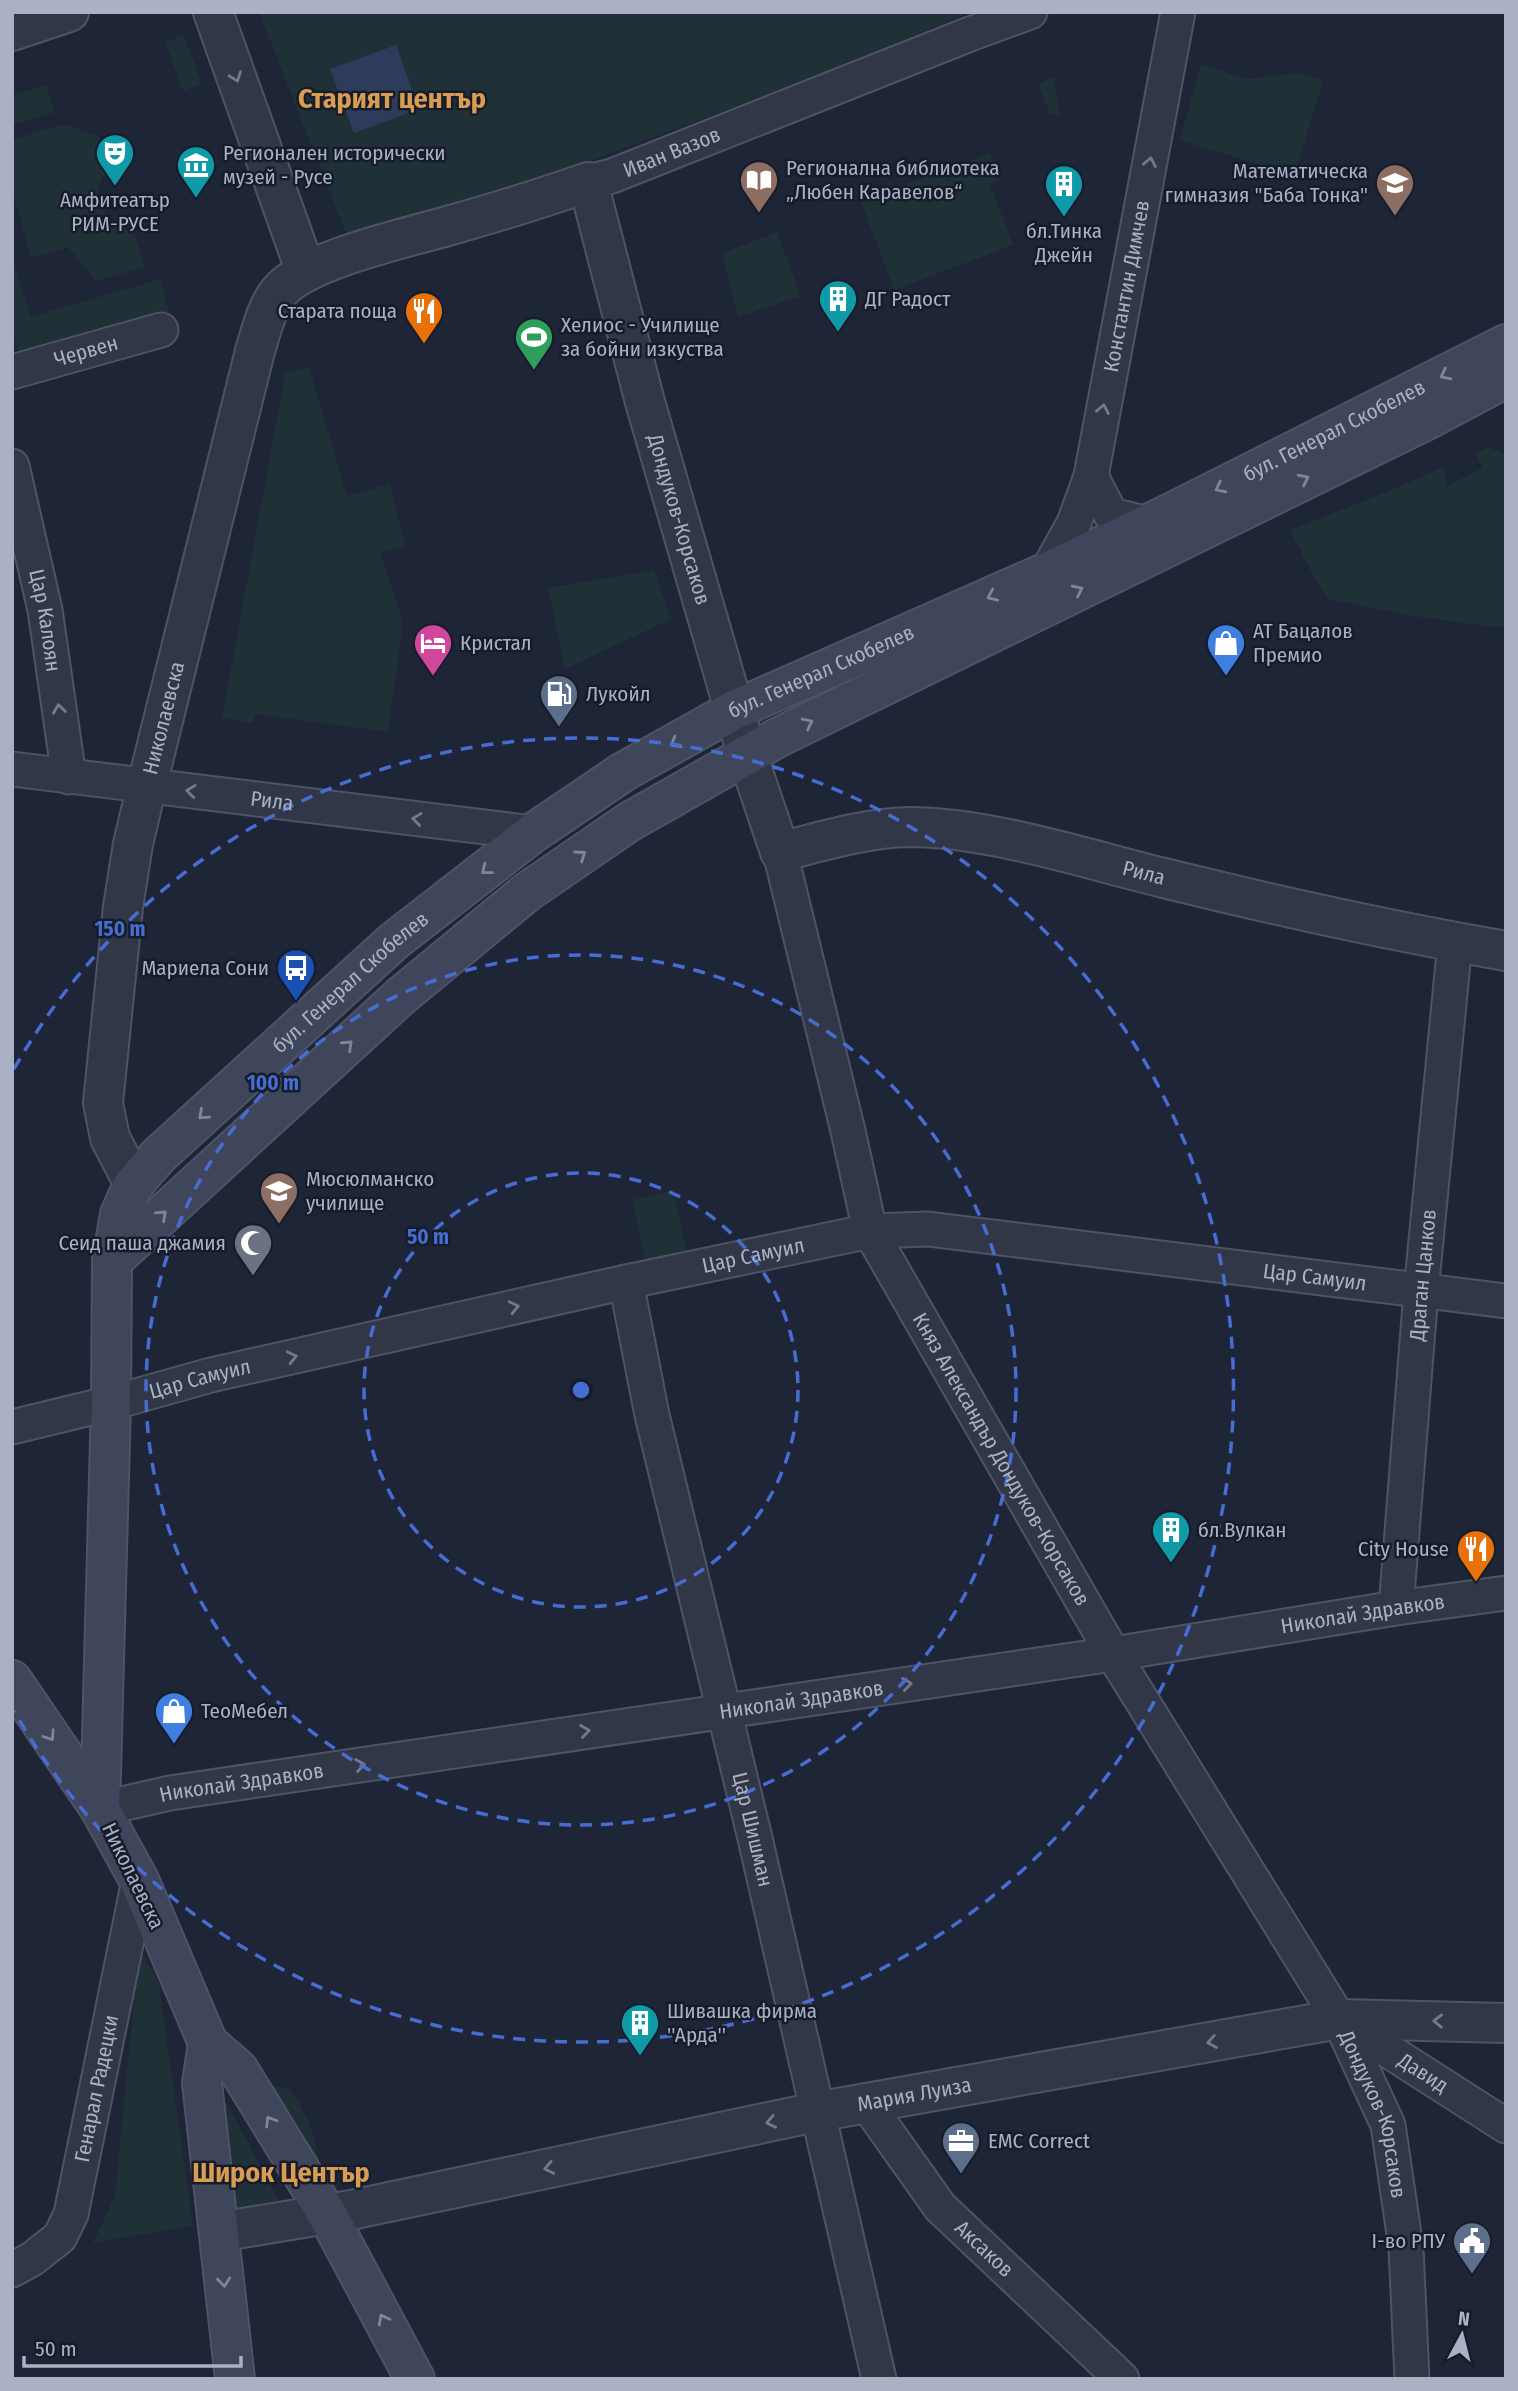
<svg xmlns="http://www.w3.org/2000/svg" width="1518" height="2391" viewBox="0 0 1518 2391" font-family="'Fira Sans Condensed',sans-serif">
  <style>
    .green { fill: #1f3137 }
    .water { fill: #2e3c5c }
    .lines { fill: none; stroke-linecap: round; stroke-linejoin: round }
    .minor-casing { stroke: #4e5465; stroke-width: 37 }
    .tertiary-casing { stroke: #4e5465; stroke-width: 42 }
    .secondary-casing { stroke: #4e5465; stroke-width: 42 }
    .minor { stroke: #313746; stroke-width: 33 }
    .tertiary { stroke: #313746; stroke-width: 38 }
    .secondary { stroke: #3f455a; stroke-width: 38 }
    .oneway { stroke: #747a8b }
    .oneway2 { stroke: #7f869a }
    .ring { fill: none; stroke: #476cd2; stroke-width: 3.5; stroke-dasharray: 12 9 }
    .labels { text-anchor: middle; stroke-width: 5; stroke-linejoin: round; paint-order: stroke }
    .street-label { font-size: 21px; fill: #aab1c4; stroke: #171c2a }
    .poi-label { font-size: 21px; fill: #aab1c4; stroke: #171c2a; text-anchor: start }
    .district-label { font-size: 28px; font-weight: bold; fill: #d89c52; stroke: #171c2a }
    .centre { fill: #476cd2; stroke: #171c2a; stroke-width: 3.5 }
    .ring-label { font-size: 21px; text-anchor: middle; font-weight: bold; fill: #476cd2; stroke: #171c2a; stroke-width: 5; stroke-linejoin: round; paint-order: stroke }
  </style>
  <rect width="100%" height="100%" fill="#1e2536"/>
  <g class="green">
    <polygon points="259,12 971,12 819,75 555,174 356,237 345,231"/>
    <polygon points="184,35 202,84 183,91 165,42"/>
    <polygon points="1201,64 1247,79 1298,73 1323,81 1294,176 1180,140"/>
    <polygon points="1054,77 1060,114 1050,114 1038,84"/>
    <polygon points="46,85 55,112 12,125 12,95"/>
    <path d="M64,124l35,12 11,31c-5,7 -12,16 -12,26 0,19 17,36 35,38l12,36 -49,14 -28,-34 -37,11 -19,-70v-48z"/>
    <polygon points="990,153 999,180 990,184 1013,245 894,290 861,201"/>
    <polygon points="777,232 801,296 738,317 723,259 726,252"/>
    <polygon points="12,259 31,317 160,279 169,312 19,354 12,333"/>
    <polygon points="309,367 347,496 390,484 405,546 380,552 403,622 388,732 255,714 253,723 222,718 285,374"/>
    <polygon points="1489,447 1506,455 1506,627 1493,627 1414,616 1329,599 1313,575 1290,530 1377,496 1444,467 1447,486 1483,468 1476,453"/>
    <polygon points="654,570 671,619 565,669 548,588"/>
    <polygon points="673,1190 690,1266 649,1275 632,1200"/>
    <polygon points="139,1948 159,1984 193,2226 93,2243 115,2196"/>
    <path d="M262,2084l27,5c27,35 31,70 34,113z"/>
    <polygon points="224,2098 283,2209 223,2219 213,2104"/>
  </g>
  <polygon class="water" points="396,45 419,109 354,133 330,69"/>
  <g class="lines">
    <g class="minor-casing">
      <g id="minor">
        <path id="s1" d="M588,182l24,-6 358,-142 60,-22"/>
        <path id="s2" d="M12,372l149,-42"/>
        <path id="s3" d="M12,466l33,144 24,167"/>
        <polyline points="1091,476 1111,515 1149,524"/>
        <path id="s4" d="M1047,572l27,-49 17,-47 87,-464"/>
        <path id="s5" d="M12,769l521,64"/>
        <path id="s6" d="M780,852l68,279 22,100 243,423 226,365 49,106 18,123 6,131"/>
        <path id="s7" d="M626,1282l26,133 102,419 125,545"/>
        <path id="s8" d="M12,1427l99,-24 100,-28 415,-93 244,-51 58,-2 578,72"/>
        <path id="s9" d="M1396,1608l25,-316 34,-350"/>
        <path id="s10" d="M100,1809l70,-16 943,-139 283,-46 110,-15"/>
        <path id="s11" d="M1339,2019l167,107"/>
        <path id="s12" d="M867,2104l73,103 182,172"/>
        <path id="s13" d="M12,2270l20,-11 28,-22 11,-23 68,-334"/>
      </g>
    </g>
    <g class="tertiary-casing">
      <g id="tertiary">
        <polyline points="213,12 306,272"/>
        <polyline points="12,31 69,12"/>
        <path id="s14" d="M134,1184l-24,-46 -7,-35 20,-196 10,-63 14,-59 108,-434c6,-19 11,-43 24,-59 25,-32 131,-55 172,-67 46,-13 92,-27 137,-43l57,220 102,352 33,98c43,-11 85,-24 129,-25 80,0 177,32 255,51 113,28 227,53 342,73"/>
        <path id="s15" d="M219,2232l132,-22 465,-98 523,-93 167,4"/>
      </g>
    </g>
    <g class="secondary-casing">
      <g id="secondary">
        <polyline points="112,1261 401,996 527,892 629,822 777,738 1427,420 1506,378"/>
        <polyline points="12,1680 100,1809"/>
        <polyline points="208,2043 202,2083 235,2379"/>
        <path id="s16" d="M415,2379l-88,-165 -89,-145 -30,-26 -69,-163 -39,-71 11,-406 1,-142 8,-47 13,-29 25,-29 236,-215 139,-108 90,-61 111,-62 313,-138 122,-58 337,-170"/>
      </g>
    </g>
    <use href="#minor" class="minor"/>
    <use href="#tertiary" class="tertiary"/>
    <use href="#secondary" class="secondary"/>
  </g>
  <defs><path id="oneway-chevron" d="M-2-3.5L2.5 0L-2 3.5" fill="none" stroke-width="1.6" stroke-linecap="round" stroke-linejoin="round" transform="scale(1.75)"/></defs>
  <g class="oneway">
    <use href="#oneway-chevron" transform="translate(236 77) rotate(70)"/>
    <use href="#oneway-chevron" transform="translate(1150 162) rotate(-79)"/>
    <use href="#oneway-chevron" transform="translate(1103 409) rotate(-79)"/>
    <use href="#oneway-chevron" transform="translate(59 709) rotate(-98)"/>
    <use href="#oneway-chevron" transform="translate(191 791) rotate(-173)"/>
    <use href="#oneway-chevron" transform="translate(417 819) rotate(-173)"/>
    <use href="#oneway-chevron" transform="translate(514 1307) rotate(-13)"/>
    <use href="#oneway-chevron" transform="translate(292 1357) rotate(-13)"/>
    <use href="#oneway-chevron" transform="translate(907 1684) rotate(-8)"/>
    <use href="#oneway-chevron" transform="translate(585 1731) rotate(-8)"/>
    <use href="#oneway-chevron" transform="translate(360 1765) rotate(-9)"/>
    <use href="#oneway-chevron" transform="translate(1438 2021) rotate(-179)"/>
    <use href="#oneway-chevron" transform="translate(1212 2042) rotate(170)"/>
    <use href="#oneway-chevron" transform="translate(771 2122) rotate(168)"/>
    <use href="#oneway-chevron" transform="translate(549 2168) rotate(168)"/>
  </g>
  <g class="oneway2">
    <use href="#oneway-chevron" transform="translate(1445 375) rotate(153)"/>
    <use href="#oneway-chevron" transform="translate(1304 479) rotate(-26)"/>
    <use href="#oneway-chevron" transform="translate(1220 488) rotate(153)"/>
    <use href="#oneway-chevron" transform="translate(1078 590) rotate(-26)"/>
    <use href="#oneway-chevron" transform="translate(992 596) rotate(156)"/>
    <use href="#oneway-chevron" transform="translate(808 723) rotate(-26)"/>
    <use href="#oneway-chevron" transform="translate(675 743) rotate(150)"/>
    <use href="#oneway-chevron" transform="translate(581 855) rotate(-35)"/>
    <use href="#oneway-chevron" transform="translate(486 870) rotate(142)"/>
    <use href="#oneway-chevron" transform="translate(348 1045) rotate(-43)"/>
    <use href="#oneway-chevron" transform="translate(203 1115) rotate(138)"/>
    <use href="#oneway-chevron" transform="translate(162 1215) rotate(-43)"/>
    <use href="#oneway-chevron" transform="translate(50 1736) rotate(56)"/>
    <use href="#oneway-chevron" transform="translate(270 2121) rotate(-122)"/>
    <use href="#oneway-chevron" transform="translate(224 2282) rotate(84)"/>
    <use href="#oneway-chevron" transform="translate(383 2319) rotate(-118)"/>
  </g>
  <g class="ring">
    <circle cx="581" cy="1390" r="217"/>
    <circle cx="581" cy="1390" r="435"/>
    <path d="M14 1069A652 652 0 1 1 14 1711"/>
  </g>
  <defs>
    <g id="theatre-pin" transform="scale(2.0125)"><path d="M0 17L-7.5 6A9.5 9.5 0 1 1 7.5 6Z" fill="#0f9aa8" stroke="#171c2a"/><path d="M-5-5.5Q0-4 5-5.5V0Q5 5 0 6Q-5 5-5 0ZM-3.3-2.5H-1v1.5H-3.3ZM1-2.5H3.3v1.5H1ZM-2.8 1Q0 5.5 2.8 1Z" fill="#fff"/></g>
    <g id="museum-pin" transform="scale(2.0125)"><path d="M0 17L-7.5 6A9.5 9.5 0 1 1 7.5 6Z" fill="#0f9aa8" stroke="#171c2a"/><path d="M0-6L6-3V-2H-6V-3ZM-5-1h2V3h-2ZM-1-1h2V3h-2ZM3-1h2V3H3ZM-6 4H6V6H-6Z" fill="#fff"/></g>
    <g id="library-pin" transform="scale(2.0125)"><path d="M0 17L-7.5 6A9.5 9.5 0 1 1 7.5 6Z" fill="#8d6e63" stroke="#171c2a"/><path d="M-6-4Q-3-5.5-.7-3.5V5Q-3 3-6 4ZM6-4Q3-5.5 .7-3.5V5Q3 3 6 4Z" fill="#fff"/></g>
    <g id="school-pin" transform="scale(2.0125)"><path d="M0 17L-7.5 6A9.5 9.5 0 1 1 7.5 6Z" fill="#8d6e63" stroke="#171c2a"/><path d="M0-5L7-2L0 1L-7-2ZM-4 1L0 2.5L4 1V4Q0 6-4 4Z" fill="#fff"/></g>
    <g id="building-pin" transform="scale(2.0125)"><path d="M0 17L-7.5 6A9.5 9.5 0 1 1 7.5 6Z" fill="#0f9aa8" stroke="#171c2a"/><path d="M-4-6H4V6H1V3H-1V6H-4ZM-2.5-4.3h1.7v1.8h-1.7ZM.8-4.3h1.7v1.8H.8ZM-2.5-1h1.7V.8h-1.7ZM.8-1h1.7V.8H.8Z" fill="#fff"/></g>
    <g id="restaurant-pin" transform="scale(2.0125)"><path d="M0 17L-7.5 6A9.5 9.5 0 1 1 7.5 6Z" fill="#e8710a" stroke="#171c2a"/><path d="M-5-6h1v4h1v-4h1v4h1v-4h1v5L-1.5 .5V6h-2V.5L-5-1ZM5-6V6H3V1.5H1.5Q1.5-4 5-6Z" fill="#fff"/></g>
    <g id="stadium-pin" transform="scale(2.0125)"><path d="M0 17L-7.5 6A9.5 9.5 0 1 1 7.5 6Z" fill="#2e9e5b" stroke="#171c2a"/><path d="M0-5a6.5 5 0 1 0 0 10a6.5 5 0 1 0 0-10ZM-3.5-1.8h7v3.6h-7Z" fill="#fff"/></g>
    <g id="hotel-pin" transform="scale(2.0125)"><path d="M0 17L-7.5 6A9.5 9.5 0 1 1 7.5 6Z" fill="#d1479c" stroke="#171c2a"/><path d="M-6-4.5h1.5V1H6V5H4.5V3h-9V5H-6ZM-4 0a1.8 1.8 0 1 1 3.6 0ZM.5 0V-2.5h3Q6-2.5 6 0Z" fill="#fff"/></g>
    <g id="shop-pin" transform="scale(2.0125)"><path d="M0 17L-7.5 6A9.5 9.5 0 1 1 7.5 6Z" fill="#3f7fe0" stroke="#171c2a"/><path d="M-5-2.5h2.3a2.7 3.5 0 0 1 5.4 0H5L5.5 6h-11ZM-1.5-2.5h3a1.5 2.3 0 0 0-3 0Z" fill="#fff"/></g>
    <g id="fuel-pin" transform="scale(2.0125)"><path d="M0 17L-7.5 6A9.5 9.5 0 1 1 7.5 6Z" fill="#5c6f8a" stroke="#171c2a"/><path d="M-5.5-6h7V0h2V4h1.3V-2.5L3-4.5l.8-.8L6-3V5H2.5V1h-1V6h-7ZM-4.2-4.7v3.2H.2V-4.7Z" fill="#fff"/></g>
    <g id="bus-pin" transform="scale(2.0125)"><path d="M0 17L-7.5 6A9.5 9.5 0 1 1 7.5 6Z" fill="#1a4fb4" stroke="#171c2a"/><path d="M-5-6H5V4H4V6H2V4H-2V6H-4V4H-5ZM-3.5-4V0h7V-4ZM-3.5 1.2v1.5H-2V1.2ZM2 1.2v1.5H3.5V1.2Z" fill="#fff"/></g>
    <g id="mosque-pin" transform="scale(2.0125)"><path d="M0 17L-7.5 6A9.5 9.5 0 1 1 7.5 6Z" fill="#6b7280" stroke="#171c2a"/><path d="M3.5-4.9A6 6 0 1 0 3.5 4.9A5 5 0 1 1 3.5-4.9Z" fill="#fff"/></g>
    <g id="office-pin" transform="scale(2.0125)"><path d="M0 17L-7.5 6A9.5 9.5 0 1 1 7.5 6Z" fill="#5c6f8a" stroke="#171c2a"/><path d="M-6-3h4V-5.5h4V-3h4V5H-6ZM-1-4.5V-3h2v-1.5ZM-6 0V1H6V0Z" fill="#fff"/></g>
    <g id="civic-pin" transform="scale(2.0125)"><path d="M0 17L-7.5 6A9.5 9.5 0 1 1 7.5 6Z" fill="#5c6f8a" stroke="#171c2a"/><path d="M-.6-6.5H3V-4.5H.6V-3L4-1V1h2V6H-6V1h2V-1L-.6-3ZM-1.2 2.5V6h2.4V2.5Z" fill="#fff"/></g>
  </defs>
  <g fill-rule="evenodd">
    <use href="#theatre-pin" x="115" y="153"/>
    <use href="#museum-pin" x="196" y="165"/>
    <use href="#library-pin" x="759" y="180"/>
    <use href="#school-pin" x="1395" y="183"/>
    <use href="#building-pin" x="1064" y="184"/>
    <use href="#building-pin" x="838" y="299"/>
    <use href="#restaurant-pin" x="424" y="311"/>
    <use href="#stadium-pin" x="534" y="337"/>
    <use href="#hotel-pin" x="433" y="643"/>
    <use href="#shop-pin" x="1226" y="643"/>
    <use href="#fuel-pin" x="559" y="694"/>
    <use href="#bus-pin" x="296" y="968"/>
    <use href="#school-pin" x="279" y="1191"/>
    <use href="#mosque-pin" x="253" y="1243"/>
    <use href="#building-pin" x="1171" y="1530"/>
    <use href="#restaurant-pin" x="1476" y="1549"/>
    <use href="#shop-pin" x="174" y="1711"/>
    <use href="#building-pin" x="640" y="2023"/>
    <use href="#office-pin" x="961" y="2141"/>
    <use href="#civic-pin" x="1472" y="2241"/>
  </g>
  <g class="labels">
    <g class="street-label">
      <text dy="7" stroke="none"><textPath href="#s1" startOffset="89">Иван Вазов</textPath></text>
      <text dy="7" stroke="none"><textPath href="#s4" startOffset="299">Константин Димчев</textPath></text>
      <text dy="7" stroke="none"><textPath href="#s2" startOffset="77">Червен</textPath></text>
      <text dy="7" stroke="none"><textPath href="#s16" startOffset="2714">бул. Генерал Скобелев</textPath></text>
      <text dy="7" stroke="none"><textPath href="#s14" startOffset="1600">Дондуков-Корсаков</textPath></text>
      <text dy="7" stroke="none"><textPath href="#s3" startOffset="158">Цар Калоян</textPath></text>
      <text dy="7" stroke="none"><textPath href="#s16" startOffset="2147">бул. Генерал Скобелев</textPath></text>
      <text dy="7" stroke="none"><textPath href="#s14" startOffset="478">Николаевска</textPath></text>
      <text dy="7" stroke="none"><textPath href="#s5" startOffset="262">Рила</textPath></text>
      <text dy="7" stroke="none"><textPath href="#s14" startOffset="2319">Рила</textPath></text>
      <text dy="7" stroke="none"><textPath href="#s16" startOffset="1580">бул. Генерал Скобелев</textPath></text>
      <text dy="7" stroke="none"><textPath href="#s8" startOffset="761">Цар Самуил</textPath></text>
      <text dy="7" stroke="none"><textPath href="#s9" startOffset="334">Драган Цанков</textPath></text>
      <text dy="7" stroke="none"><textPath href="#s8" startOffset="1328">Цар Самуил</textPath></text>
      <text dy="7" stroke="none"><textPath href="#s8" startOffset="194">Цар Самуил</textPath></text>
      <text dy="7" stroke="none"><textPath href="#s6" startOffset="653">Княз Александър Дондуков-Корсаков</textPath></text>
      <text dy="7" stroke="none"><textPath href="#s10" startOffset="1278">Николай Здравков</textPath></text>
      <text dy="7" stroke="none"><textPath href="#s10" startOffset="710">Николай Здравков</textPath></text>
      <text dy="7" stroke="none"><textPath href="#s10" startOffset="144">Николай Здравков</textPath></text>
      <text dy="7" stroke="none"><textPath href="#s7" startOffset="562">Цар Шишман</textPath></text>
      <text transform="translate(133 1876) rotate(64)" y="7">Николаевска</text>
      <text dy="7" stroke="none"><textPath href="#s11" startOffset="100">Давид</textPath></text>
      <text dy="7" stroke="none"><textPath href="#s13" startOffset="212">Генарал Радецки</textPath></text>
      <text dy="7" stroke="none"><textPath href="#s15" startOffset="709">Мария Луиза</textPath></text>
      <text dy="7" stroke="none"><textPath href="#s6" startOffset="1409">Дондуков-Корсаков</textPath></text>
      <text dy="7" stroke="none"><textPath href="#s12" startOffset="187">Аксаков</textPath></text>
    </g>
    <g class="poi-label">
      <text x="223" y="160">Регионален исторически<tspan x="223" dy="24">музей - Русе</tspan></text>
      <text x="786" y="175">Регионална библиотека<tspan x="786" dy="24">„Любен Каравелов“</tspan></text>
      <text x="1368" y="178" text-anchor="end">Математическа<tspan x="1368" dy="24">гимназия "Баба Тонка"</tspan></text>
      <text x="115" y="207" text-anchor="middle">Амфитеатър<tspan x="115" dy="24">РИМ-РУСЕ</tspan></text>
      <text x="1064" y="238" text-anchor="middle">бл.Тинка<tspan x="1064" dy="24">Джейн</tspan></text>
      <text x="865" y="306">ДГ Радост</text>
      <text x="397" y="318" text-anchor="end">Старата поща</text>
      <text x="561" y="332">Хелиос - Училище<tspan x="561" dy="24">за бойни изкуства</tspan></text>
      <text x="1253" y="638">АТ Бацалов<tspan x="1253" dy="24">Премио</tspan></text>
      <text x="460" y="650">Кристал</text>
      <text x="586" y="701">Лукойл</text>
      <text x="269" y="975" text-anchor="end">Мариела Сони</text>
      <text x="306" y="1186">Мюсюлманско<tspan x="306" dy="24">училище</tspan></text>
      <text x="226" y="1250" text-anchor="end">Сеид паша джамия</text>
      <text x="1198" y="1537">бл.Вулкан</text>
      <text x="1449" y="1556" text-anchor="end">City House</text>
      <text x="201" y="1718">ТеоМебел</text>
      <text x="667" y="2018">Шивашка фирма<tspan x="667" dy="24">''Арда''</tspan></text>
      <text x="988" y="2148">EMC Correct</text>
      <text x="1445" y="2248" text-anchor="end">I-во РПУ</text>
    </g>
    <g class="district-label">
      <text x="392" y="108">Старият център</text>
      <text x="281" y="2182">Широк Център</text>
    </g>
  </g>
  <circle cx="581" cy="1390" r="10" class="centre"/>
  <g class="ring-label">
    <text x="120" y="936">150 m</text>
    <text x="273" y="1090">100 m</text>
    <text x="428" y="1244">50 m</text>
  </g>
  <rect width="1518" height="2391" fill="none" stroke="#aab1c4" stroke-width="28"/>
  <g transform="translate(1462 2335) rotate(7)" stroke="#171c2a" stroke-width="5" paint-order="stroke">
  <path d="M0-5L12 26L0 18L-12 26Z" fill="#aab1c4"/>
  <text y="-10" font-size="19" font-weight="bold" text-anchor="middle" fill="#aab1c4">N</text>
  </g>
  <path d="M24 2356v10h217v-10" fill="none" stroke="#aab1c4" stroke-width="3.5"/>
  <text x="35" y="2356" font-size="21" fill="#aab1c4" stroke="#171c2a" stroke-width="5" paint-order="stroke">50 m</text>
</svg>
